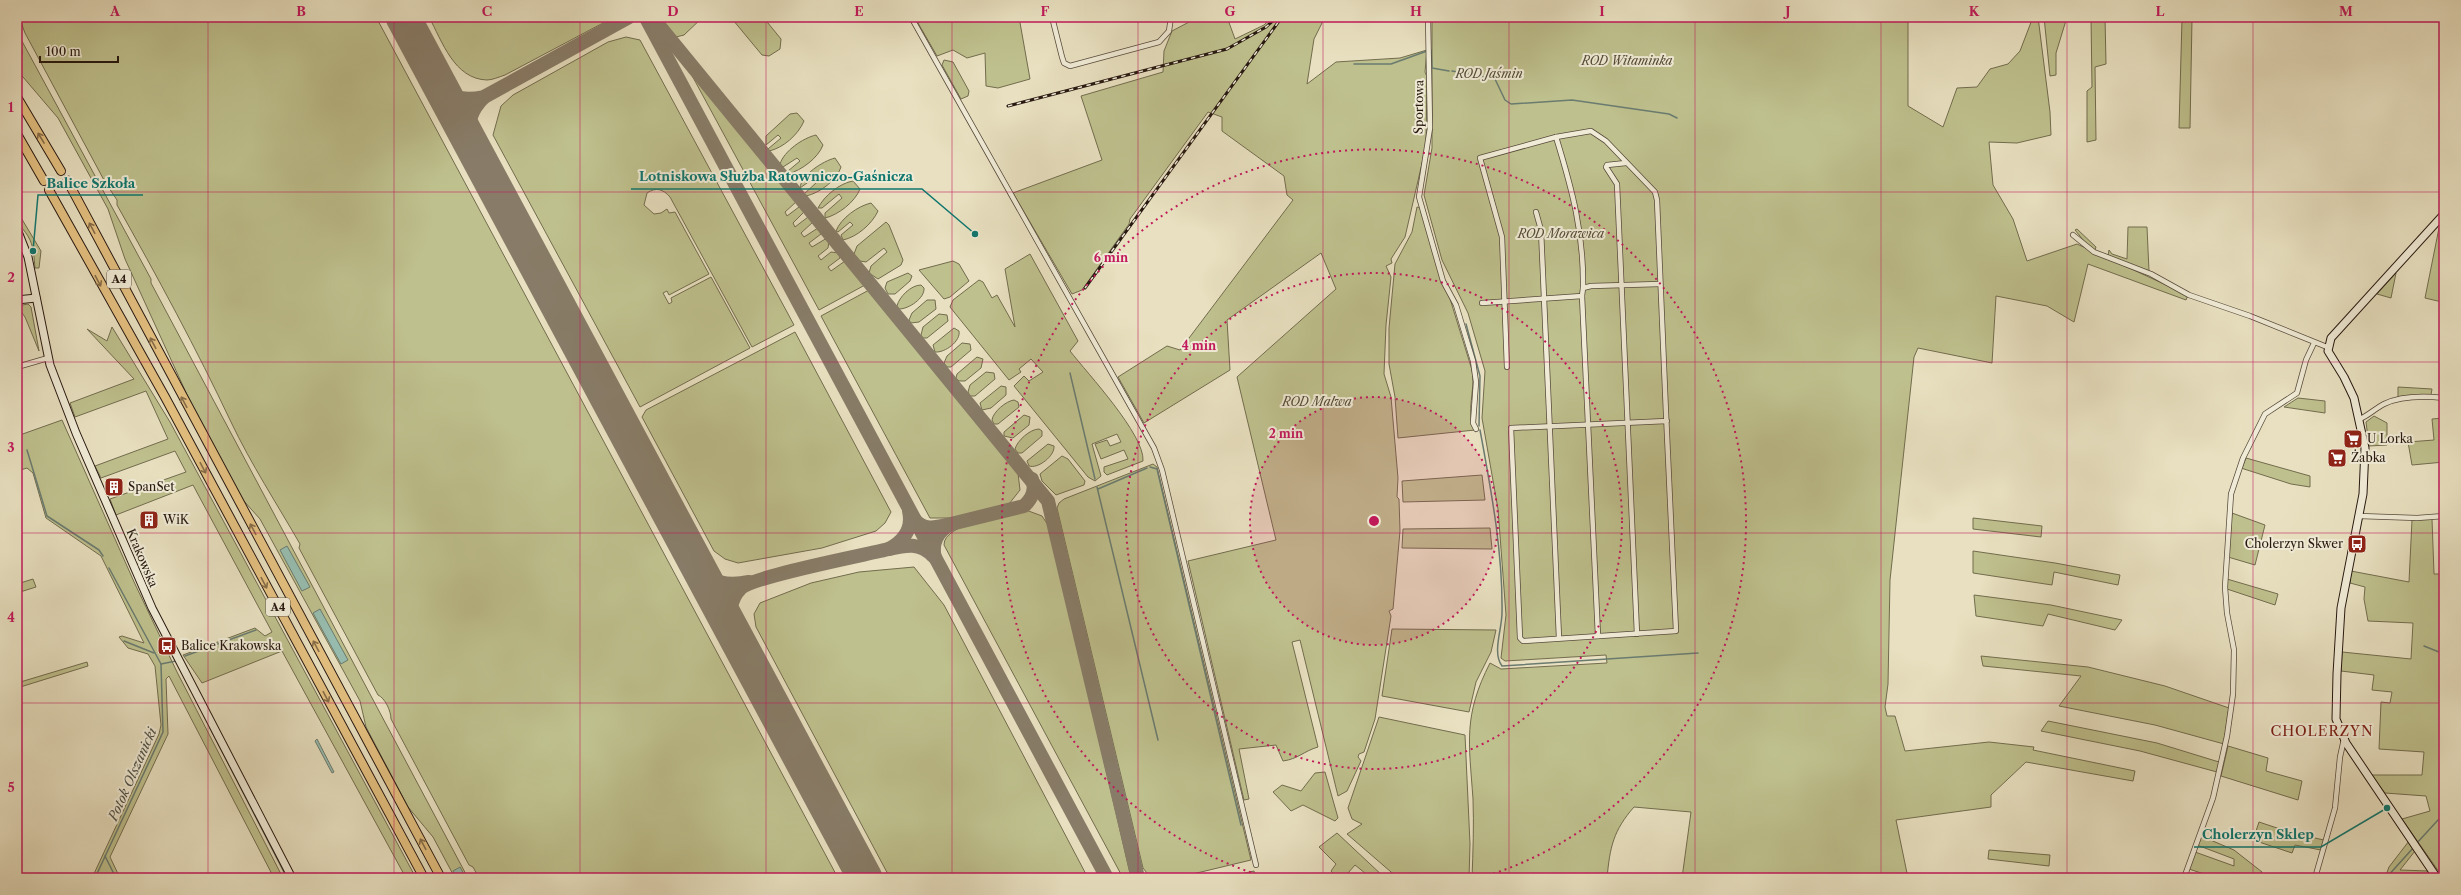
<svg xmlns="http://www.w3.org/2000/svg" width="2461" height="895" viewBox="0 0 2461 895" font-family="'Libre Caslon Text',serif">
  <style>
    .green { fill: #bec08d; stroke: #726c4e }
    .water { fill: #97bdb0; stroke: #6a7b70 }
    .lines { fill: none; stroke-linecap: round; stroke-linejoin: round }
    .stream { stroke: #6a7b70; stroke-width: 1.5 }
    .taxiway { stroke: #887c68; stroke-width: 14 }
    .runway { stroke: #887c68; stroke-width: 35 }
    .street-casing { stroke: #574a3c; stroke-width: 6 }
    .secondary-casing { stroke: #271810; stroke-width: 9 }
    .highway-casing { stroke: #271810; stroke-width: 10 }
    .street { stroke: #f0ebd6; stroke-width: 4.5 }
    .secondary { stroke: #f0ebd6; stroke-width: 7 }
    .highway { stroke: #e4c080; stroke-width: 8 }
    .rail-casing { stroke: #271810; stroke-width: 3 }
    .rail { stroke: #f0ebd6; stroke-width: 1.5; stroke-dasharray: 4.5; stroke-linecap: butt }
    .oneway { stroke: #866c48 }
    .grid { fill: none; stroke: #c2185b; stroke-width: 1; stroke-opacity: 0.55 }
    .ring { fill: none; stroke: #c2185b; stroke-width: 2; stroke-dasharray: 2 4 }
    .labels { text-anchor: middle; stroke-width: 4; stroke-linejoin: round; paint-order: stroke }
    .shield { fill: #f0ebd6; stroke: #63574b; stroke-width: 1 }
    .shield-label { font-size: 11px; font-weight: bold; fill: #271810 }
    .park-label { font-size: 12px; font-style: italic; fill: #544a36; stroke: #f0ebd6 }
    .street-label { font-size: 12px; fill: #271810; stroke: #f0ebd6 }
    .poi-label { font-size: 12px; fill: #271810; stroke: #f0ebd6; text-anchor: start }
    .water-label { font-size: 13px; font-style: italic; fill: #4e5248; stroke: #f0ebd6 }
    .quarter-label { font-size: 14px; letter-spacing: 1px; fill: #7a1f14; stroke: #f0ebd6 }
    .centre { fill: #c2185b; stroke: #f0ebd6; stroke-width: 2 }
    .ring-label { font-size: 12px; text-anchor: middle; font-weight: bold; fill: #c2185b; stroke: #f0ebd6; stroke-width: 4; stroke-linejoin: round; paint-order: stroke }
    .leader { fill: none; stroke: #0f766e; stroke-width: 1.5 }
    .callout-dot { fill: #0f766e; stroke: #f0ebd6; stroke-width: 1.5 }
    .callout-label { font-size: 13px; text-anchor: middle; font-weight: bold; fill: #0f766e; stroke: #f0ebd6; stroke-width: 4; stroke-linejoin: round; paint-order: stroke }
    .neatline { fill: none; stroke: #c2185b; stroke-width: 1.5 }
    .grid-label { font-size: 13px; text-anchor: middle; font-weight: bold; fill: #c2185b }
  </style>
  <rect width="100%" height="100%" fill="#e8e0c0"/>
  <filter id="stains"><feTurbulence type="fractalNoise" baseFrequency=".005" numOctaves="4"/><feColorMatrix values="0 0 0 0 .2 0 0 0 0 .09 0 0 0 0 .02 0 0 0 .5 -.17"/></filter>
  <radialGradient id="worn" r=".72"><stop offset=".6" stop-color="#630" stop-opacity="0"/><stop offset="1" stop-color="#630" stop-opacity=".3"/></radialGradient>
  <g class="green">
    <path d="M19,17h357l462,861h-359l-6,-11 -4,-2 -78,-146c0,-8 -6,-21 -13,-24l-79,-147 1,-4c-23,-40 -49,-80 -69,-122 -34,-72 -74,-146 -114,-217v-5l-12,-18 -80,-149z"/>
    <path d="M429,17h180l-6,6 -98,52c-6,2 -13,5 -18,5 -33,-1 -45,-39 -58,-63z"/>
    <polygon points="664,17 703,17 684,35 676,37 664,23"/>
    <polygon points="736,17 763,17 781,39 780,49 769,56 762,55 733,20"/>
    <polygon points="926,17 1019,17 1030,79 998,88 986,86 985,53 967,58 953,50 937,56 918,23"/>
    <path d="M1191,17h36l8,22 29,-14 8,-8h53l-11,22 -7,45 29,-22 64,-4 27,-8 -2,22 2,5 -1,69 -21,91 -14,22 1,4 -6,3 5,11 -5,48 -2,49 7,23 7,81 -1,19 2,2 1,32 -7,78 -4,2 2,5 -16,103 -11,33 -5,2 -1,3 3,4 -14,30 -9,5 -38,-156 -8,2 26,105c-14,4 -20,12 -35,14l-7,-16 -37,4 10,50 -5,1 -56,-239 88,-21 -39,-163 99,-88 -15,-36 -94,67 3,50 -86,53 -26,-46 49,-31 13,4 113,-150 -6,-5 -3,-19 -62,-45v-14l-14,-5 -78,107 -1,5 -47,66 -10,4 -59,-101 89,-33 -21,-64 82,-24 1,-21 8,-20 17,-9z"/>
    <path d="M1432,17h478l-2,3v86l35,21 14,-39 20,-1 13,-18 18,-5 12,-13 13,-34h5l12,95 1,23 -34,8 -28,-1 4,43 20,34 14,42 50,-17 111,51 -2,5 -98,-36 -14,58 -27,-16 -51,-10 -4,67 -74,-15 -4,9 -24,223 -2,104 -3,23 2,9h8l10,35 84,-9 45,5 -1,3 102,21 -2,10 -107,-19 -35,33v12l-95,13 12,58h-226l9,-66 -57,-5c-21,24 -24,40 -27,71h-135c1,-26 2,-53 1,-79 -4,-57 -10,-83 17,-136l11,6 106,-6 -1,-8 -101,6 -4,-3 5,-43 -8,-106 -16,-91 3,-47 -17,-58 -26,-53 -18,-65 8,-47z"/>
    <polygon points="2044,17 2067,17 2056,53 2056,75 2050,76"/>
    <polygon points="2091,17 2105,17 2106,64 2095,67 2096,140 2087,142 2087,91 2092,87"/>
    <polygon points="2182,19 2192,19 2190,128 2179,128"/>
    <polygon points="17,32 151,279 151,283 468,878 455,878 433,837 408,807 366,727 360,701 260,519 243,500 194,410 125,259 108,209 58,118 17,70 17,59 22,55 22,50 17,46"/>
    <path d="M626,37l14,3 154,285 -42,22 -82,-150c-7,-8 -14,-10 -23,-4l-3,12 10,9 7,-1 6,-4 2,4 6,-1 34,62 -40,21 -2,-4 -4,2 6,11 3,-2 -1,-4 40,-21 39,71 -110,59 -147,-272 8,-29 12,-11 95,-53z"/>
    <polygon points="944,60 953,62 969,91 968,96 961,99 942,65"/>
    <polygon points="689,70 796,202 785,212 787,216 799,207 805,211 793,223 795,227 808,217 813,222 801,233 804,237 818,228 821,234 809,243 812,247 827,238 829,241 828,248 818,256 821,260 831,252 839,253 840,258 828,267 831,271 845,261 865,285 819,310"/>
    <path d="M797,113l7,8c-6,14 -21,27 -35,30l-1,-2 13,-11 -3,-3 -12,10v-9l24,-22z"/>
    <path d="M816,135l7,10c-5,13 -21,25 -35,29v-3l12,-10 -3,-3 -14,9 -3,-3c4,-13 23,-26 36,-29z"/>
    <path d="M835,158l6,9c-4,13 -21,26 -35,29l-2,-2 13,-12 -3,-4 -14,10c1,-13 23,-27 35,-30z"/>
    <path d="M853,181l7,8c-5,13 -22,26 -35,29v-5l17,-15 -3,-4 -17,14h-4c6,-12 22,-25 35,-27z"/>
    <path d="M871,203l7,8c-6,13 -21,26 -35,29l-2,-5 12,-10 -3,-3 -12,10 -2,-1c5,-13 22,-25 35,-28z"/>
    <path d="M1417,207l5,1 50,162c4,20 -7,42 3,60l-77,8 -3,-41 -6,-33v-36l6,-64 17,-32z"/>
    <path d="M17,211l24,40 -2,17h-4c-1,-10 -1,-19 -5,-28 -6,-13 -13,-12 -13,-29z"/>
    <polygon points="2444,221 2444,294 2442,302 2425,298 2439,228"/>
    <polygon points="886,222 889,225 903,260 901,265 878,279 869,273 871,266 887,252 884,248 866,262 860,261 854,254 857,246"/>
    <polygon points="2128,227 2147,227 2149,271 2108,256 2109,250 2112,254 2127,259"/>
    <polygon points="2077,229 2096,247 2095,250 2088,246 2075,230"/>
    <path d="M1030,254l48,87 -8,10c18,23 75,84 73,110l-36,14 -3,-3v-5l24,-8 -4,-9 -23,9 -6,-15 12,-4 3,6 11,-4 -4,-8 -25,10 9,32 -6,5 -7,-4 -74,-91 10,-10 5,5 14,-9 -12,-13 -12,10 2,3 -12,8 -59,-73 3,-7 26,-20 4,2 9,16 5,-3 18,32 -10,-58z"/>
    <polygon points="953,261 959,264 969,281 950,297 944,299 919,270"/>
    <polygon points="908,273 912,276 910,281 895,294 888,294 885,288 887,282"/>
    <polygon points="2396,273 2391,298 2377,294"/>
    <path d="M921,285l3,3c1,10 -15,21 -25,21l-2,-3c2,-9 14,-21 24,-21z"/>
    <polygon points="869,290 1018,473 1020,490 1009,504 952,518 930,518 821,316"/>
    <polygon points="927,300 935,300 936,309 919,322 911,323 909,320 912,313"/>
    <polygon points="28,304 31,307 39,351 25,317 17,306"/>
    <polygon points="939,314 947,315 948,321 927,338 923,338 921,335 923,327"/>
    <polygon points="112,327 170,422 416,878 406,878 282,651 202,683 183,655 255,628 265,636 272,632 193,485 116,515 110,499 186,472 175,451 101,478 95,466 168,439 146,391 75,417 70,403 134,379 87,329 107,341"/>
    <path d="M954,328l5,3c2,10 -14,22 -24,21l-2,-7z"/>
    <polygon points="795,332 891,512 885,523 876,531 822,548 738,563 725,559 714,551 642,417 646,410"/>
    <polygon points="962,343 970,344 971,350 951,367 947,367 944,363 947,356"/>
    <polygon points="977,357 983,359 981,368 965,381 959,381 956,378 957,374"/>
    <polygon points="986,372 994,373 995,379 975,396 970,396 968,392 970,385"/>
    <polygon points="1001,386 1006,387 1006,395 991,408 982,410 980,403"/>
    <polygon points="2398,387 2432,389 2431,395 2398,398"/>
    <polygon points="2298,398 2325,401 2325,413 2284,407"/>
    <path d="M1014,400l4,2 1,5 -21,17h-4l-2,-4c1,-8 14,-19 22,-20z"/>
    <polygon points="1024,415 1030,417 1029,425 1013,438 1004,436 1004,432"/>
    <polygon points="2374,416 2387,423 2387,445 2369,446 2366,422"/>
    <polygon points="2444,418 2444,462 2412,465 2408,442 2434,440 2432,419"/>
    <polygon points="62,420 135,584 177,672 283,878 274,878 169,676 166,679 168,734 110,857 120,878 111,878 109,876 105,878 92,878 159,734 161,725 155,666 148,654 128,648 119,637 122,636 144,643 101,556 46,518 33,473 27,468 17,471 17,436"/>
    <path d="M1039,429l3,2v5l-20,17h-4l-3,-4c2,-8 15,-20 24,-20z"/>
    <path d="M1048,444l6,2c1,10 -16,23 -25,20l-2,-5z"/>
    <polygon points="1062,456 1068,459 1085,481 1084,485 1056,495 1042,481 1040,474"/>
    <polygon points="2246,458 2310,476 2310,487 2291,484 2244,469 2242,468"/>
    <polygon points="1153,464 1157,467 1251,860 1176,878 1151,878 1143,868 1057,508 1059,503 1064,499"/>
    <polygon points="1482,475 1485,500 1403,502 1402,481"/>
    <path d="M1026,510l16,6 8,12 81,350h-8l-179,-333c-1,-22 66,-31 82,-35z"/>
    <polygon points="2232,513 2265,525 2255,565 2228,557"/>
    <polygon points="1973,518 2042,526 2041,537 1973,529"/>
    <polygon points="2432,519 2434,574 2441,574 2444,580 2444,872 2439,872 2402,819 2430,811 2426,796 2385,793 2371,775 2422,775 2424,752 2379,749 2381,702 2390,703 2392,692 2372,690 2374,675 2341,671 2342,652 2411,659 2413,623 2368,621 2364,599 2365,587 2350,583 2351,571 2409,582 2412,520"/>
    <polygon points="1490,528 1492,549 1402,548 1403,529"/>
    <polygon points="1973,551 2055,563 2120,575 2118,585 2054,572 2052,585 1973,573"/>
    <polygon points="914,567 944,605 1088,878 890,878 756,627 754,614 760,603 811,583 859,572"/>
    <polygon points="33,579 36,587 17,593 17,584"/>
    <polygon points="2227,579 2278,594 2275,605 2227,589"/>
    <polygon points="1974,595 2051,605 2122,620 2115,630 2048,614 2043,626 1976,616"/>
    <polygon points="1392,629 1496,630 1491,652 1476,682 1469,712 1382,696"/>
    <polygon points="1981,656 2088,667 2165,686 2229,708 2224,744 2155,725 2059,706 2081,676 1983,666"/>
    <polygon points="87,662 88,666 17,688 17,683"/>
    <polygon points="1379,717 1465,735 1470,844 1469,878 1398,878 1347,834 1362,824 1352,819 1348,808"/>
    <polygon points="2048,721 2157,743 2219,762 2217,772 2140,751 2041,731"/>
    <polygon points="2228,746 2268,758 2266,771 2302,781 2298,800 2221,776"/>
    <polygon points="1325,772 1338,818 1335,821 1303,805 1291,811 1273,792 1282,785 1301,791 1315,773"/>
    <polygon points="2259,822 2292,833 2324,840 2321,850 2295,845 2292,853 2253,840"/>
    <polygon points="1337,833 1385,878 1371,878 1355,865 1348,873 1354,878 1338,878 1331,871 1336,864 1319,847"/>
    <polygon points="2201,836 2234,850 2262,872 2260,878 2240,874 2239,878 2216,878 2189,869 2195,852 2234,866 2234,859 2197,845"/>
    <polygon points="2409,841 2415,851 2400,870 2428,871 2433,878 2385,878 2389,867"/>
    <polygon points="1989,850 2050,855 2049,866 1988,859"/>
    <polygon points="1254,871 1256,878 1222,878"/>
  </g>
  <g class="water">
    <polygon points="287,546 310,587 302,591 280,550"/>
    <polygon points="320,609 348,660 341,664 313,613"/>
    <polygon points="317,739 334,772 332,773 315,741"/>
    <polygon points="460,867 466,878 457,878 453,871"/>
  </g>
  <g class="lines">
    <g class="stream">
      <polyline points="1431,50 1432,68 1449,71"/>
      <polyline points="1354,64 1391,64 1427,51"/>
      <polyline points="1452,71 1495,79 1505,100 1511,104 1572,100 1669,114 1677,118"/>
      <polyline points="1466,324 1480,376 1479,426"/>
      <polyline points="1070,373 1095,479"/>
      <path d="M1480,430c11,60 23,122 22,183 0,16 -10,40 0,53l196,-13"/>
      <polyline points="27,450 47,516 99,550 103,556"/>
      <polyline points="1150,467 1157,469 1241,825"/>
      <polyline points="1097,487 1158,740"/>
      <polyline points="1098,489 1147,468"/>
      <polyline points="124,641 154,653"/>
      <polyline points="2424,646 2444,654"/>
      <polyline points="185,656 256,630"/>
      <polyline points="161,664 176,661"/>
      <polyline points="210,728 287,878"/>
      <polyline points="2416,844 2438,820 2444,819"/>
      <polyline points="105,856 116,878"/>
      <polyline points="95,878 163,732 161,664 109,568"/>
      <polyline points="2386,878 2414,847"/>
    </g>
    <g class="taxiway">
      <polyline points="652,17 1048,501 1138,878"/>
      <polyline points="647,20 1107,878"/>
      <path d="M435,77c15,20 23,25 49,20l145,-80"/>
      <path d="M470,142c-3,-19 0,-31 14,-45"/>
      <path d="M909,511c4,17 -5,30 -20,38 17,-4 31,-7 44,7"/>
      <path d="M914,519c11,13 23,8 37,5 -13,7 -20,19 -16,34"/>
      <path d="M951,524l73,-18c8,-7 12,-17 8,-27"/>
      <path d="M698,566c13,18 30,20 51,16"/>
      <path d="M732,630c-3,-15 -3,-30 9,-42 14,-12 123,-33 148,-39"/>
    </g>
    <polyline class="runway" points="403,17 865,878"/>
    <g class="street-casing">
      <g id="street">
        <polyline points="911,17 1154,448 1162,470 1256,865"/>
        <polyline points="1052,17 1062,57 1064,63 1070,66 1159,42 1169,31 1171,17"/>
        <polyline points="1428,17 1430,128 1419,197 1443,281 1456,305 1473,361 1476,382 1473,423 1476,429"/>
        <path d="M1556,137c16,52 28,96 27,151"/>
        <polyline points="1626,163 1607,165 1606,167 1617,184 1637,634"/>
        <polyline points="1536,212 1541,230 1559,638"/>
        <polyline points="2073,235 2094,252 2151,274 2189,295 2250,316 2327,347"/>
        <polyline points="1582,296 1598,636"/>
        <polyline points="1482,303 1582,296 1583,288 1591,286 1660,284"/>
        <polyline points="17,367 48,358"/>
        <path d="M1507,367l-5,-130 -22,-79 76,-21 35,-6 15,10 49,51 2,8c5,144 13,287 19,431l-153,10 -3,-3 -9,-210 156,-7"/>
        <path d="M2360,419c9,-4 16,-11 24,-15 17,-8 41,-8 60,-6"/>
        <polyline points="2359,516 2417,518 2444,516"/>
        <polyline points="2184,878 2213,798 2227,736 2233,694 2234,650 2227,613 2225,587 2231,494 2243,458 2265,414 2297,393 2306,360 2314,343"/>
        <polyline points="2315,878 2335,808 2340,757 2344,739"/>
      </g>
    </g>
    <g class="secondary-casing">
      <g id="secondary">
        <polyline points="17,229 28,257 50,365 76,433 152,608 292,878"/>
        <polyline points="17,300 36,298"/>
        <polyline points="2437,878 2346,743 2336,719 2337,674 2341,608 2363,494 2365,448 2354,398 2344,377 2328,351 2331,338 2444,214"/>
      </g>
    </g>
    <g class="highway-casing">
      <g id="highway">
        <polyline points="17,97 61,171"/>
        <polyline points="17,134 44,181"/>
        <polyline points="67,180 441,878"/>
        <polyline points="49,190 165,397 424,878"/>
      </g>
    </g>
    <use href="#street" class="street"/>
    <use href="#secondary" class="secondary"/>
    <use href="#highway" class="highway"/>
    <g class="rail-casing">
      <g id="rail">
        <polyline points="1008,106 1227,49 1266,27 1277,17"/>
        <polyline points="1085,288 1282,17"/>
      </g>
    </g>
    <use href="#rail" class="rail"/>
  </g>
  <defs><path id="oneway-shaft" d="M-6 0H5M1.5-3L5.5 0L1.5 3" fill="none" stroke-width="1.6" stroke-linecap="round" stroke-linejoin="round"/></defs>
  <g class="oneway">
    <use href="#oneway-shaft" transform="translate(41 138) rotate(-121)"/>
    <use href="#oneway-shaft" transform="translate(92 228) rotate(-118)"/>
    <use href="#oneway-shaft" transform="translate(98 281) rotate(62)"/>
    <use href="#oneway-shaft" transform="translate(153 343) rotate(-118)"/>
    <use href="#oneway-shaft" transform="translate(184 402) rotate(-118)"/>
    <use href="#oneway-shaft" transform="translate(203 468) rotate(62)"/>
    <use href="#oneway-shaft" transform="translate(253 529) rotate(-118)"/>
    <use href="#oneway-shaft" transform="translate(264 583) rotate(62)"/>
    <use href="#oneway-shaft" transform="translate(316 646) rotate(-118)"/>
    <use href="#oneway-shaft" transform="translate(326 697) rotate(62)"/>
    <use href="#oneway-shaft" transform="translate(423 844) rotate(-118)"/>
  </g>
  <path class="grid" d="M208,17v861M394,17v861M580,17v861M766,17v861M952,17v861M1138,17v861M1323,17v861M1509,17v861M1695,17v861M1881,17v861M2067,17v861M2253,17v861M17,192h2427M17,362h2427M17,533h2427M17,703h2427"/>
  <circle cx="1374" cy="521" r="124" fill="#c2185b" fill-opacity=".12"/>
  <g class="ring">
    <circle cx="1374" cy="521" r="124"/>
    <circle cx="1374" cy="521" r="248"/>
    <path d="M1268 878A372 372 0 1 1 1480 878"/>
  </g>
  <defs>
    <g id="supermarket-square" transform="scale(1)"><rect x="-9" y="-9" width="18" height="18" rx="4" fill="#8f2418" stroke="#f0ebd6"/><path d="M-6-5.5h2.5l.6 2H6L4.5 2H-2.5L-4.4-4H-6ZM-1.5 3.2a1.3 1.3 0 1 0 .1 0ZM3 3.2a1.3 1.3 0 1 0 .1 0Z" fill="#fff"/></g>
    <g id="building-square" transform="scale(1)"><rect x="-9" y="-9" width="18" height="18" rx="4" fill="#8f2418" stroke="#f0ebd6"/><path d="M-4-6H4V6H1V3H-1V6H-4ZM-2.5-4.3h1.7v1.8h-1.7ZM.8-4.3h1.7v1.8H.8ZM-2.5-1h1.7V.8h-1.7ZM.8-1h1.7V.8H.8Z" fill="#fff"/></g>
    <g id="bus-square" transform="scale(1)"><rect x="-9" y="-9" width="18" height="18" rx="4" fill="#8f2418" stroke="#f0ebd6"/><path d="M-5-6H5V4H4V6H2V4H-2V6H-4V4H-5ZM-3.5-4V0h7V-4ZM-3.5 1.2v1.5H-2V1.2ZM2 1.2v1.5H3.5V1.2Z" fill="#fff"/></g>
  </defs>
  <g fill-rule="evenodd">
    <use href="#supermarket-square" x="2353" y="439"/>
    <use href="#supermarket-square" x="2337" y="458"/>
    <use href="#building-square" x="114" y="487"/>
    <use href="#building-square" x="149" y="520"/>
    <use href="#bus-square" x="2357" y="544"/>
    <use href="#bus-square" x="167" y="646"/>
  </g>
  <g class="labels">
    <g class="shield">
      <rect x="107" y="270" width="24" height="18" rx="3"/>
      <rect x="266" y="598" width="24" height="18" rx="3"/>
    </g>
    <g class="shield-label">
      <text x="119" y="283">A4</text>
      <text x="278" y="611">A4</text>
    </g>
    <g class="park-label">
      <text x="1627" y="65">ROD Witaminka</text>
      <text x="1489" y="78">ROD Jaśmin</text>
      <text x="1561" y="238">ROD Morawica</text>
      <text x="1317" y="406">ROD Malwa</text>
    </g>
    <g class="street-label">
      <text transform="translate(1419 107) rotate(-89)" y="4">Sportowa</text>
      <text transform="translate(142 558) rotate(67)" y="4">Krakowska</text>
    </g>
    <g class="poi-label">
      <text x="2367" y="443">U Lorka</text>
      <text x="2351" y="462">Żabka</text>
      <text x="128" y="491">SpanSet</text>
      <text x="163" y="524">WiK</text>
      <text x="2343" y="548" text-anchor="end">Cholerzyn Skwer</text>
      <text x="181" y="650">Balice Krakowska</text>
    </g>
    <g class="water-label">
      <text transform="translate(132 774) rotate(-66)" y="5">Potok Olszanicki</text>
    </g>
    <g class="quarter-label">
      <text x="2322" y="736">CHOLERZYN</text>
    </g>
  </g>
  <circle cx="1374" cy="521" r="6" class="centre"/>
  <g class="ring-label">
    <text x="1111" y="262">6 min</text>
    <text x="1199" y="350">4 min</text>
    <text x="1286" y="438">2 min</text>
  </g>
  <path class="leader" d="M975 234L922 189H631M33 251L38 195H143M2387 808L2321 847H2194"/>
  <g class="callout-dot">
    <circle cx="975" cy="234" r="4"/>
    <circle cx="33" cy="251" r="4"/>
    <circle cx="2387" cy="808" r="4"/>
  </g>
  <g class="callout-label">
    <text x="776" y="181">Lotniskowa Służba Ratowniczo-Gaśnicza</text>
    <text x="91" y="188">Balice Szkoła</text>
    <text x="2258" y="839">Cholerzyn Sklep</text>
  </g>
  <rect width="2461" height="895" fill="none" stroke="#e8e0c0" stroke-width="44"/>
  <path d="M40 56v6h78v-6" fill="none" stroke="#271810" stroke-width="2"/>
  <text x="46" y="56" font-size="12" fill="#271810" stroke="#f0ebd6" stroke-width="3" paint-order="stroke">100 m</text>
  <rect x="22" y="22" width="2417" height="851" class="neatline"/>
  <g class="grid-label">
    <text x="115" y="16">A</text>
    <text x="301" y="16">B</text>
    <text x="487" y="16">C</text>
    <text x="673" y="16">D</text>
    <text x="859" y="16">E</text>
    <text x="1045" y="16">F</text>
    <text x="1230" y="16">G</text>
    <text x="1416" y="16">H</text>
    <text x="1602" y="16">I</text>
    <text x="1788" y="16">J</text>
    <text x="1974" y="16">K</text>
    <text x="2160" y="16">L</text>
    <text x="2346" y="16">M</text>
    <text x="11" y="112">1</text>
    <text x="11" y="282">2</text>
    <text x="11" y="452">3</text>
    <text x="11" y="622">4</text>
    <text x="11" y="792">5</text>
  </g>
  <rect width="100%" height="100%" filter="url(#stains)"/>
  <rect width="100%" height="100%" fill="url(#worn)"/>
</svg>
